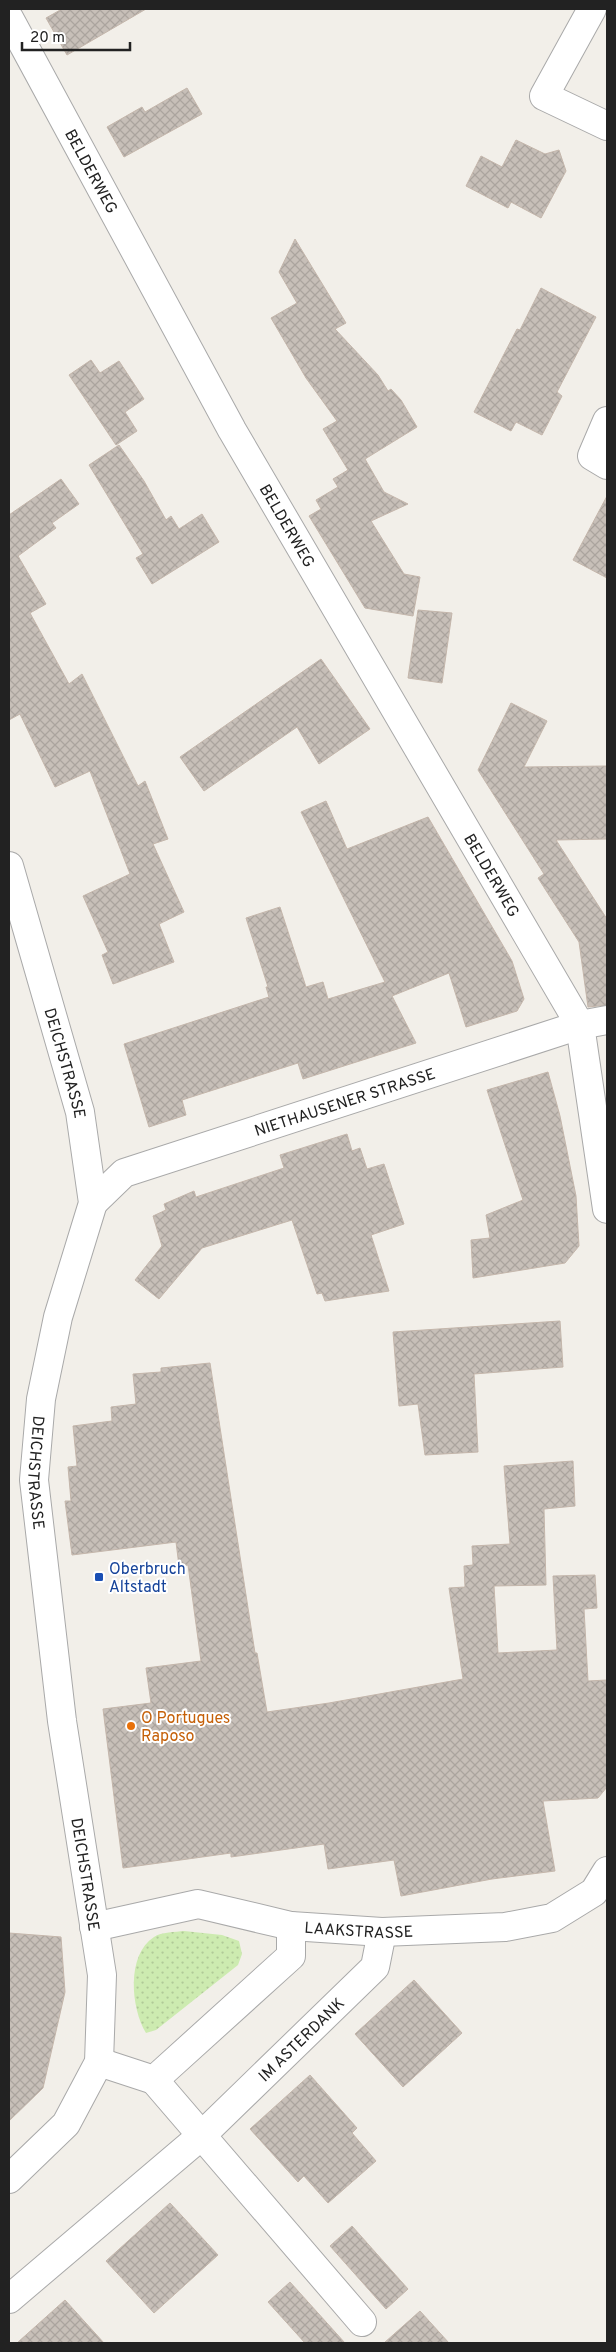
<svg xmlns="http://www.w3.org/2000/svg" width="616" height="2352" viewBox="0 0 616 2352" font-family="Overpass,sans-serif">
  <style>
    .grass { fill: url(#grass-dots) }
    .building { fill: url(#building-cross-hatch); stroke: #c4b6ab }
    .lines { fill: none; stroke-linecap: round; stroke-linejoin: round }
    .minor-casing { stroke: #a9a9a9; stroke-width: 30 }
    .minor { stroke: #fff; stroke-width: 28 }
    .transit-dot { fill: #1a4fb4; stroke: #fff; stroke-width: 2 }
    .food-dot { fill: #e8710a; stroke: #fff; stroke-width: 2 }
    .labels { text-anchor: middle; stroke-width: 4; stroke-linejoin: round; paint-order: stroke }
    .street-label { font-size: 16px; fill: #222; stroke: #fff }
    .transit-label { font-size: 16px; fill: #164399; stroke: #fff; text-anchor: start }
    .food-label { font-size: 16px; fill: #c56008; stroke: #fff; text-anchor: start }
  </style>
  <defs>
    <pattern id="grass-dots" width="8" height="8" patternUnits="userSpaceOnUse" patternTransform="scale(1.25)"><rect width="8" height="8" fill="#cdebb0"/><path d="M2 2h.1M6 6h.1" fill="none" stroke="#b0c997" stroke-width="1.8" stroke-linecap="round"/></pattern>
    <pattern id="building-cross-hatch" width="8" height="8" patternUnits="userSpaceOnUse" patternTransform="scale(1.25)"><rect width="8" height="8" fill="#c7bfb8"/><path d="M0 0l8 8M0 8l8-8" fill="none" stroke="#aba49e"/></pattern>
  </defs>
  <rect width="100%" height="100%" fill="#f2efe9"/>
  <path class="grass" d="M184,1931l38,4 17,6 3,13 -4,11 -82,65 -10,3c-15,-25 -20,-78 8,-96 7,-5 22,-5 30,-6z"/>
  <g class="building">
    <polygon points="62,9 146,9 67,55 46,18"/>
    <polygon points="187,88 202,114 124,157 107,127 142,107 145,112"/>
    <polygon points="516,140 545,154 559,150 566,171 541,218 511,202 508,208 466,186 481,156 502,167"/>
    <polygon points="295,239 346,323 335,329 378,375 388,391 391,389 401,400 417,427 365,459 384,492 408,504 371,521 404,574 420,577 413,616 365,608 309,516 321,509 316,500 338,487 333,479 348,470 323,429 337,421 306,378 271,318 297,303 279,272"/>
    <polygon points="541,288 596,317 557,392 562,396 542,435 516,422 511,431 474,412 517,329 520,330"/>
    <polygon points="91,360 100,373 119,361 144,399 125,412 137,431 116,445 69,375"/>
    <polygon points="119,445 144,481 166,520 171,516 179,529 202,514 219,542 152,584 136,558 143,554 89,465"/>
    <polygon points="61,479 79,504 52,523 56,528 18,556 46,604 30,613 69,684 82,674 138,786 145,781 168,839 153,844 184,912 159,924 174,962 113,984 102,955 108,952 83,896 130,874 90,771 55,787 20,714 9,720 9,515"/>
    <polygon points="607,496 607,578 573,560"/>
    <polygon points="418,610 452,613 442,683 408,678"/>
    <polygon points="321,659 370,729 319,764 297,727 204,791 180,757"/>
    <polygon points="511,703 547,721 524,767 607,766 607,839 556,840 607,919 607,1005 588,1007 579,942 538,878 544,874 478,770"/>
    <polygon points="326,801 347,849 428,817 512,961 524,999 517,1011 466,1027 449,973 392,996 416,1043 303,1079 298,1063 182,1100 186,1115 149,1127 124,1044 269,997 266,987 268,987 246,918 280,907 306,987 323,982 328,999 385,982 301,812"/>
    <polygon points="548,1072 560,1116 576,1196 579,1246 565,1263 473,1278 471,1240 490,1238 486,1215 523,1200 487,1090"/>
    <polygon points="347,1134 352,1151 360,1148 367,1169 384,1164 404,1224 371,1235 389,1291 325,1301 322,1293 317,1294 292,1220 202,1248 159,1299 135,1280 162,1246 153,1216 166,1210 164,1204 194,1191 196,1197 284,1168 280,1155"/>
    <polygon points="560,1321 563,1367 474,1374 478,1452 425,1455 418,1404 399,1406 393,1332"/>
    <polygon points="210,1363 255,1653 257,1653 267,1712 329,1703 463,1679 449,1588 465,1587 464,1566 473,1565 472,1546 510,1544 504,1466 573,1461 575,1506 544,1509 546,1585 494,1586 498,1653 557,1650 553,1576 595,1575 597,1608 584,1609 588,1681 607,1680 607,1787 598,1798 543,1801 555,1871 492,1879 401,1896 394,1860 328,1869 324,1844 231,1857 231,1853 123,1868 103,1709 151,1703 146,1668 201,1661 188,1565 179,1566 176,1542 72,1555 65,1501 71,1501 68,1467 77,1466 73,1426 112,1421 111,1407 136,1404 133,1374 161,1372 161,1368"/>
    <polygon points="9,1933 61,1937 65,1992 43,2088 9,2121"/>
    <polygon points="414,1980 462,2033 403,2087 355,2034"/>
    <polygon points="310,2075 357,2128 352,2133 376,2161 328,2203 304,2176 298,2182 250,2129"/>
    <polygon points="170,2203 218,2255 154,2313 106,2261"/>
    <polygon points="352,2226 408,2289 386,2309 330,2246"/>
    <polygon points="290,2282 345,2343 305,2343 268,2302"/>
    <polygon points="65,2300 104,2343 17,2343"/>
    <polygon points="420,2311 449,2343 384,2343"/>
  </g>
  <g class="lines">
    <g class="minor-casing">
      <g id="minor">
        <polyline points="592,9 544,96 607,126"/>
        <path id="s1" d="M9,18l223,412 348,595 27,184"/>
        <polyline points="607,421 592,456 607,465"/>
        <path id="s2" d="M9,866l71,246 13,91 -35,114 -17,82 -7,81 28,241 40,254 -3,87 -33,62 -57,55"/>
        <path id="s3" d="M93,1203l31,-30 456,-148 27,-5"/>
        <path id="s4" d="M94,1927l104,-23 93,22 91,6 123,-5 47,-9 42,-26 13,-21"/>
        <polyline points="99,2062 154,2080 291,1956 291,1926"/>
        <polyline points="154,2080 362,2322"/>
        <path id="s5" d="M9,2299l192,-163 174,-169 7,-35"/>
      </g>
    </g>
    <use href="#minor" class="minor"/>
  </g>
  <rect class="transit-dot" x="94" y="1572" width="10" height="10" rx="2.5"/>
  <circle class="food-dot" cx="131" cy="1726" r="5"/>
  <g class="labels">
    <g class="street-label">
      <text dy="6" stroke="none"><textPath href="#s1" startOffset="174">BELDERWEG</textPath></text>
      <text dy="6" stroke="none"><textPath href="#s1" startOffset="579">BELDERWEG</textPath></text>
      <text dy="6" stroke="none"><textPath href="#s1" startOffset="984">BELDERWEG</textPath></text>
      <text dy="6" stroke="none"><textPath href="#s2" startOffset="205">DEICHSTRASSE</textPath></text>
      <text dy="6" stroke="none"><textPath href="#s3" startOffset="275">NIETHAUSENER STRASSE</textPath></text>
      <text dy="6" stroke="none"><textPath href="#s2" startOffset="625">DEICHSTRASSE</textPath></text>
      <text dy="6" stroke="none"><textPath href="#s2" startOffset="1030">DEICHSTRASSE</textPath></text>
      <text dy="6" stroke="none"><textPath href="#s4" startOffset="270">LAAKSTRASSE</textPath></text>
      <text dy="6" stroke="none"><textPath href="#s5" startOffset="391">IM ASTERDANK</textPath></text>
    </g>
    <g class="transit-label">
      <text x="109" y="1574">Oberbruch<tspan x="109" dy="18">Altstadt</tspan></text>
    </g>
    <g class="food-label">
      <text x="141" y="1723">O Portugues<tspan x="141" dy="18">Raposo</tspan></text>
    </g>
  </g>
  <rect width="616" height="2352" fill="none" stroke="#222222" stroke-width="20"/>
  <path d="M22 42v8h108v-8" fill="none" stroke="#222222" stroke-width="2.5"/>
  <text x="30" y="42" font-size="15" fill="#222222" stroke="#ffffff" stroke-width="4" paint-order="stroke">20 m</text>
</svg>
